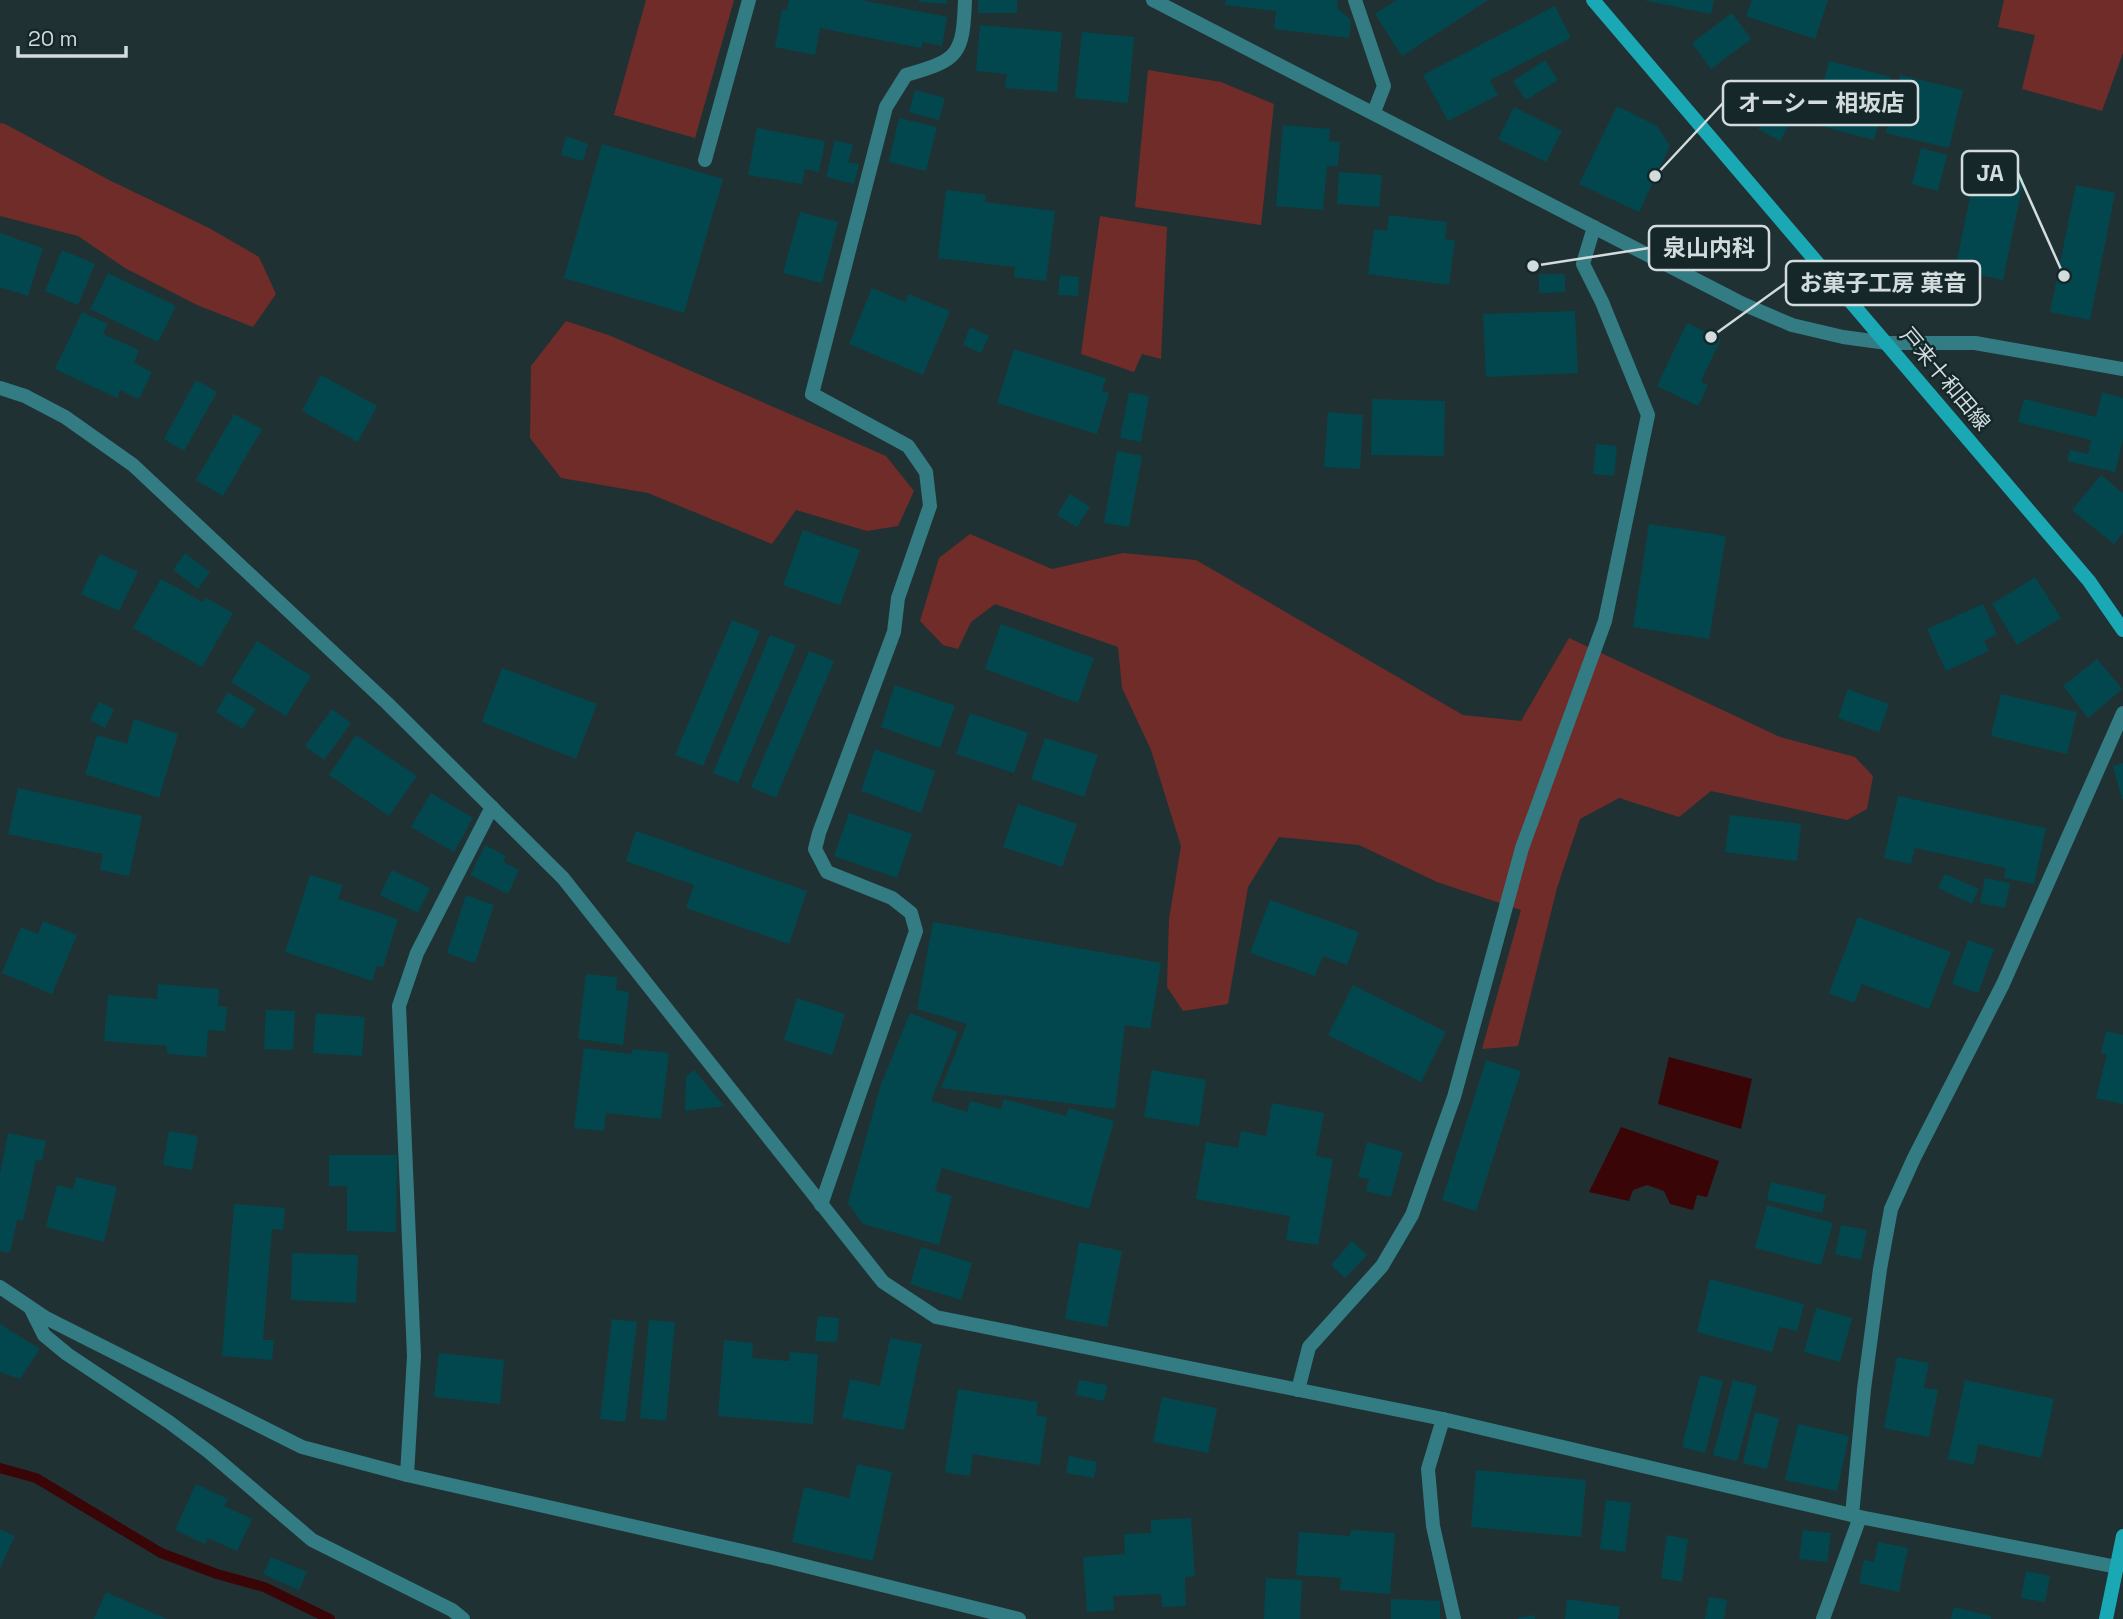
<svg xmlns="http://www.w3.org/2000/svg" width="2123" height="1619" viewBox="0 0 2123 1619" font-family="'Space Grotesk','Noto Sans JP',sans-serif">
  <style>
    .green { fill: #702c29 }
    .water { fill: #3a0507 }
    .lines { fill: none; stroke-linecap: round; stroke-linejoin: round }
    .stream { stroke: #3a0507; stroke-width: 10 }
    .building { fill: #03474e }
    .service { stroke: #337c84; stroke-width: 14 }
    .minor { stroke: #337c84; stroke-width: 14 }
    .tertiary { stroke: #337c84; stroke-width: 14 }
    .secondary { stroke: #1aa8b5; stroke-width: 14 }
    .labels { text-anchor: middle; stroke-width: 5; stroke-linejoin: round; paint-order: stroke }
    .street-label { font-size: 21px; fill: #d2dcde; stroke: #162729 }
    .leader { fill: none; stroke: #d2dcde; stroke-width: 2.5 }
    .callout-dot { fill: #d2dcde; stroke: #162729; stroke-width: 2.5 }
    .callout { fill: #162729; stroke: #d2dcde; stroke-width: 2.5 }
    .callout-label { font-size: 23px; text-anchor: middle; font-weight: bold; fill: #d2dcde }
  </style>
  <rect width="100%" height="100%" fill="#203133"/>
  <g class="green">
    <polygon points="646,0 734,0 695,138 614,115"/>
    <polygon points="2004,0 2123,0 2123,53 2102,111 2022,89 2035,35 1998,27"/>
    <polygon points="1148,70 1221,82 1274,104 1261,225 1135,207"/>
    <polygon points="0,123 5,124 109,180 209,228 259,257 276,294 253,327 197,305 125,268 78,236 0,216"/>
    <polygon points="1100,216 1167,227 1161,359 1142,354 1134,372 1081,354"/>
    <polygon points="566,321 611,336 886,456 914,491 898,526 867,531 796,510 772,544 648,493 561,478 530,438 531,366"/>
    <polygon points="970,534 1052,569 1123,553 1196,560 1463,715 1521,721 1569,638 1780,737 1855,757 1873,776 1867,809 1847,820 1711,791 1679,817 1619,798 1580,819 1557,888 1518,1046 1482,1049 1521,910 1437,882 1359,845 1279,837 1248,887 1228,1004 1183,1011 1167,987 1169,919 1181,846 1151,750 1122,688 1118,647 995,604 971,622 958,649 943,645 920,621 939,558"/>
  </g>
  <g class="water">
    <polygon points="1669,1057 1752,1079 1741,1129 1658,1104"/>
    <polygon points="1621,1127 1719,1161 1707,1197 1697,1195 1693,1210 1670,1204 1664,1191 1647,1185 1633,1190 1629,1201 1589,1192"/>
  </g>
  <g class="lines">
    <polyline class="stream" points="0,1468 36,1478 161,1553 217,1574 264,1587 330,1619"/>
  </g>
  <g class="building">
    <polygon points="789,0 861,0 947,17 942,46 923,42 921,48 820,28 815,55 775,47 782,10 787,10"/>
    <polygon points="919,0 947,0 947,4 919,2"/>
    <rect x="978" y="0" width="39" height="13"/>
    <polygon points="1226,0 1338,0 1337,8 1351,20 1349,38 1274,29 1276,11 1225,5"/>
    <polygon points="1397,0 1488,0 1402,56 1375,14"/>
    <polygon points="1643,0 1714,0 1711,14"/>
    <polygon points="1752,0 1828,0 1815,39 1746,16"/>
    <polygon points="1555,6 1571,38 1490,80 1498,95 1448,121 1423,75"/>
    <polygon points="1732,13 1751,39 1711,69 1692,43"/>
    <polygon points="980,25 1062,32 1057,92 1005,88 1007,74 976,71"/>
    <polygon points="1082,32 1134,37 1128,103 1075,98"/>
    <polygon points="1545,60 1558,80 1526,100 1513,81"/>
    <polygon points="1829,61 1891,77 1874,140 1813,124"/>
    <polygon points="1900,75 1963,90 1949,148 1886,133"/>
    <polygon points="915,90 945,98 939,120 909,112"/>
    <polygon points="1775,100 1797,112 1780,141 1758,129"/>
    <polygon points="1617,106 1657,126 1670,146 1639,212 1579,184"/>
    <polygon points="1514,107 1562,131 1546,162 1498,139"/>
    <polygon points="899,118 937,127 926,171 889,162"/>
    <polygon points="1283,125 1330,129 1329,141 1340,142 1338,166 1327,166 1323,210 1276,206"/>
    <polygon points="757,128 825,141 819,172 805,169 802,184 748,175"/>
    <polygon points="566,136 588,144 583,161 561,155"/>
    <polygon points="835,140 853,145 848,162 859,164 854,184 826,177"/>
    <polygon points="602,144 723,179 684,313 564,278"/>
    <polygon points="1921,148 1947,155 1938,191 1912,184"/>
    <polygon points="1976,168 2024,178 2003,280 1955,270"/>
    <polygon points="1339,172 1382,175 1379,207 1337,204"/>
    <polygon points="2076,185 2115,193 2090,320 2050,312"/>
    <polygon points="946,190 986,195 985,202 1055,211 1046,281 1014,277 1015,267 938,258"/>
    <polygon points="800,212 838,222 822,283 783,273"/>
    <polygon points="1389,215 1447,222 1445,239 1455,240 1449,285 1368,274 1374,229 1387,231"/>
    <polygon points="0,233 43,248 28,296 0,287"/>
    <polygon points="62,250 95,264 78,305 45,291"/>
    <polygon points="108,273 176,306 158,342 90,309"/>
    <polygon points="1539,274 1565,274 1565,292 1539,293"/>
    <polygon points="1060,275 1079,277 1078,296 1058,295"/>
    <polygon points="872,288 906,302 908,294 950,311 923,375 849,344"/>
    <polygon points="1575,311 1578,373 1486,377 1483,314"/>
    <polygon points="82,312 108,324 103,334 139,350 134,363 152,372 139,399 120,390 117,398 55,369"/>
    <polygon points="1687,323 1721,339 1701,381 1708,385 1698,406 1657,386"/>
    <polygon points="970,327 989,336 981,353 963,345"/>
    <polygon points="1014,349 1106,378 1102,391 1109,393 1097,434 997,403"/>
    <polygon points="321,375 377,406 358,442 302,411"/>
    <polygon points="196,380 217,392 184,451 164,439"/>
    <polygon points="1129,392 1149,396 1141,442 1120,438"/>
    <polygon points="2102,392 2123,398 2123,440 2115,472 2067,461 2070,450 2088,454 2091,440 2018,422 2024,399 2096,417"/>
    <polygon points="1372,399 1445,401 1444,456 1371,455"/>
    <polygon points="1328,412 1363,415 1360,469 1324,467"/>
    <polygon points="234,414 262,429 223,496 196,480"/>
    <polygon points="1596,444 1617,446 1614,476 1593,474"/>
    <polygon points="1117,451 1142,456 1129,527 1104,523"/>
    <polygon points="2101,475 2123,493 2123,533 2114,544 2072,510"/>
    <polygon points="1070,494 1090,507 1077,527 1057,515"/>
    <polygon points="1649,524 1726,536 1709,639 1633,627"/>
    <polygon points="803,530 860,550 840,605 783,585"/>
    <polygon points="185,553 210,572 198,589 173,570"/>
    <polygon points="100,554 138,572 119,611 81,594"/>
    <polygon points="2035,577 2061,618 2017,645 1992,604"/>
    <polygon points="161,579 203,602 206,598 233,613 202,667 133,628"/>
    <polygon points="1983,604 1997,634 1984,641 1989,651 1946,671 1927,629"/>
    <polygon points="732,620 760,631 703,766 675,755"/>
    <polygon points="1001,624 1094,658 1078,703 985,669"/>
    <polygon points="770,635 796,645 738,783 713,773"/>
    <polygon points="257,641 311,676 286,716 231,682"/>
    <polygon points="809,651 834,661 776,798 751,787"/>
    <polygon points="2097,659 2122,689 2088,718 2063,686"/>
    <polygon points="502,668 597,704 576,759 482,722"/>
    <polygon points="895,685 955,706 940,748 881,727"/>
    <polygon points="1848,689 1889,704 1879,732 1838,718"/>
    <polygon points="228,692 256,709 243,729 216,712"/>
    <polygon points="2001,694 2077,712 2067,754 1991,736"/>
    <polygon points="99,702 114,709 105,728 90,720"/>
    <polygon points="332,709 351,723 324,760 305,746"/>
    <polygon points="970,713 1028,733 1014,773 956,754"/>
    <polygon points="134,719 178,734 159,798 85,774 97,735 127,744"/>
    <polygon points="356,735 417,776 389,816 329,775"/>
    <polygon points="1045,738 1098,755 1084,797 1031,779"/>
    <polygon points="875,749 935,771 921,813 861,791"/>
    <polygon points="2123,763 2123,799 2122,799 2113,766"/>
    <polygon points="18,788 142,816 129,876 100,870 103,854 8,834"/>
    <polygon points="431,793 473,818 454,852 411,827"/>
    <polygon points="1898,796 2046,828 2034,884 2004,878 2006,868 1915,848 1911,864 1884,858"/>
    <polygon points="1018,804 1077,824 1062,867 1003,847"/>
    <polygon points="849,813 912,834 897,878 834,856"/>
    <polygon points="1730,815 1801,824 1797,861 1725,852"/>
    <polygon points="636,831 807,891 789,944 686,908 694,885 626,861"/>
    <polygon points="485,845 506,856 503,862 519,870 508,894 470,875"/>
    <polygon points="392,870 430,888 418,913 380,895"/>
    <polygon points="1945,874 1979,889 1972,904 1938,888"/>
    <polygon points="310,875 343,885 338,899 398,919 383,967 377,966 372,981 285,952"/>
    <polygon points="1985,878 2010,883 2005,908 1980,903"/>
    <polygon points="466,895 494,905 475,963 447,953"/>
    <polygon points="1270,900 1359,932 1347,965 1323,956 1315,976 1250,953"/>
    <polygon points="1858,917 1951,952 1929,1009 1862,984 1854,1003 1829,993"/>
    <polygon points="43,921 77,935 52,994 2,973 21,927 38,934"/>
    <polygon points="933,922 1161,963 1150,1029 1125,1025 1115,1109 941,1088 967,1024 917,1009"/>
    <polygon points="1968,940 1994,949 1978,993 1952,984"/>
    <polygon points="586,974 617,977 616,990 629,992 623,1045 578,1039"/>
    <polygon points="158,984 219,989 218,1006 227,1007 225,1031 208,1030 206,1057 167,1054 167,1046 104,1041 108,995 157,999"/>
    <polygon points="1353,985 1446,1032 1421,1082 1328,1035"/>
    <polygon points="797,998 845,1014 832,1055 784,1040"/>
    <polygon points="266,1010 295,1011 293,1050 264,1049"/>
    <polygon points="316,1013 365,1017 362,1056 313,1053"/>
    <polygon points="910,1013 958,1032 931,1101 967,1112 970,1101 1001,1109 1004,1099 1066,1116 1069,1108 1114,1121 1089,1209 942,1168 935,1191 952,1196 939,1245 863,1224 848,1203 880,1087"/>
    <polygon points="2106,1031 2123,1035 2123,1104 2096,1098 2107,1054 2101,1053"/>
    <polygon points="584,1048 632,1054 632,1049 669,1053 661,1119 606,1113 604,1131 574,1128"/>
    <polygon points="1486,1060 1521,1071 1476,1211 1442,1200"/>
    <polygon points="694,1070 724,1106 685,1111 686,1077"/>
    <polygon points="1152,1070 1206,1080 1199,1126 1144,1117"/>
    <polygon points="1272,1103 1324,1113 1316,1156 1333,1159 1318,1245 1286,1240 1290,1216 1196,1199 1206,1142 1238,1148 1241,1131 1266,1136"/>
    <polygon points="169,1131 198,1136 192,1170 163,1165"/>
    <polygon points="8,1133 46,1141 42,1161 36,1160 23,1221 17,1220 10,1253 0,1251 0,1174"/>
    <polygon points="1367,1142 1403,1152 1391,1197 1366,1191 1369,1179 1358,1177"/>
    <polygon points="329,1155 397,1155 396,1232 347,1231 347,1186 329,1186"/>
    <polygon points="76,1177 117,1187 104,1242 46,1227 57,1185 73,1189"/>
    <polygon points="1771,1182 1826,1195 1822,1213 1767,1200"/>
    <polygon points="234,1204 285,1208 283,1230 272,1229 263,1340 274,1340 272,1360 222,1356"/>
    <polygon points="1767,1205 1833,1223 1821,1265 1755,1248"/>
    <polygon points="1841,1225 1867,1230 1861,1260 1835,1254"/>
    <polygon points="1352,1241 1367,1255 1345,1278 1331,1265"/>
    <polygon points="1079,1242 1122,1251 1107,1327 1065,1319"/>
    <polygon points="921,1247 972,1263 961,1300 910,1284"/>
    <polygon points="292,1253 358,1255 356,1303 291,1300"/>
    <polygon points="1710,1279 1804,1304 1797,1331 1779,1327 1772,1352 1697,1332"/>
    <polygon points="1816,1308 1852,1318 1840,1362 1804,1352"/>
    <polygon points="818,1316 839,1318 837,1342 815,1341"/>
    <polygon points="612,1319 637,1322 625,1422 600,1419"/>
    <polygon points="649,1320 675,1322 666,1421 640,1418"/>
    <polygon points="0,1324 40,1349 20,1379 0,1372"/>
    <polygon points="890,1338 922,1344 904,1430 842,1418 850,1379 880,1386"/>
    <polygon points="724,1340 753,1343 752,1358 789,1361 790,1352 818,1354 813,1424 718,1416"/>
    <polygon points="439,1353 504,1360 500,1404 434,1397"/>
    <polygon points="1897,1357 1929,1363 1924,1388 1938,1390 1929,1437 1884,1428"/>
    <polygon points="1700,1375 1723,1381 1705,1453 1682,1447"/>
    <polygon points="1079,1380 1107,1385 1104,1401 1076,1395"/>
    <polygon points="1733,1380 1757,1386 1737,1461 1713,1455"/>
    <polygon points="1965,1380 2054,1399 2041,1458 1978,1444 1974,1465 1948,1459"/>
    <polygon points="958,1389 1038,1402 1036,1415 1047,1417 1040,1465 973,1454 970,1476 945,1472"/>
    <polygon points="1162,1397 1217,1408 1208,1453 1153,1442"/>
    <polygon points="1755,1412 1779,1418 1767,1469 1743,1463"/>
    <polygon points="1798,1424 1849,1436 1837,1491 1785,1480"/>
    <polygon points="1069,1456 1097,1462 1094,1478 1066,1473"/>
    <polygon points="857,1464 892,1472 873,1561 792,1542 804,1487 849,1498"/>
    <polygon points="1476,1470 1586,1480 1581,1537 1471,1527"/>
    <polygon points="196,1484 228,1499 224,1506 252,1519 237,1551 208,1538 205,1544 175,1530"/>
    <polygon points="1606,1500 1631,1503 1625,1552 1600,1549"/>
    <polygon points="1191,1518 1195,1576 1185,1577 1186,1606 1162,1607 1161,1594 1113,1596 1114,1610 1087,1612 1083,1557 1125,1554 1124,1534 1151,1533 1151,1520"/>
    <polygon points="0,1529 15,1536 0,1568"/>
    <polygon points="1351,1530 1395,1533 1390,1594 1340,1590 1341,1578 1296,1575 1299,1532 1350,1536"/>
    <polygon points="1803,1530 1831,1533 1827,1562 1799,1559"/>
    <polygon points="1667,1535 1688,1539 1682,1582 1661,1578"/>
    <polygon points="1878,1542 1908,1548 1899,1592 1859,1583 1864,1560 1874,1562"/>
    <polygon points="271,1557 307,1572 299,1590 263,1574"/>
    <polygon points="2026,1571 2050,1576 2045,1602 2021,1598"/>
    <polygon points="1266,1578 1302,1580 1300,1619 1264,1619"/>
    <polygon points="106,1592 167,1619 94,1619"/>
    <polygon points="1709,1597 1727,1600 1724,1619 1705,1619"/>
    <polygon points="1391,1599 1440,1601 1440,1619 1391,1619"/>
    <polygon points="1567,1599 1620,1607 1618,1619 1565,1619"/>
    <polygon points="1954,1607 1991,1616 1991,1619 1951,1619"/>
    <polygon points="1535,1615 1535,1619 1518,1619 1518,1618"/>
  </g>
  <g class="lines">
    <g class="service">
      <polyline points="1355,0 1384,86 1374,112"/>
      <polyline points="705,160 749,0"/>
      <path d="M821,1205l95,-274 -5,-18 -19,-15 -65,-26 -12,-23 4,-16 75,-201 4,-34 32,-92 -4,-34 -18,-26 -96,-52 74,-287 20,-32c53,-15 57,-20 59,-75"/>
      <polyline points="1298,1390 1309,1347 1382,1266 1412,1215 1454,1097 1522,848 1605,621 1648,415 1602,302 1583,264 1594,227"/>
      <polyline points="1443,1419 1428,1469 1433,1526 1454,1619"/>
      <polyline points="407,1475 414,1356 399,1006 417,953 492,807"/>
      <polyline points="1852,1515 1864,1389 1880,1269 1891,1209 1914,1158 2003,984 2123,713"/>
      <polyline points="1823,1619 1860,1517"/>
    </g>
    <g class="minor">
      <polyline points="0,388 25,396 65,417 133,465 387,703 563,878 883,1282 936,1317 1443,1419 1860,1517 2117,1567"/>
      <polyline points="0,1287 46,1318 302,1447 407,1475 773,1558 1019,1619"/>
      <polyline points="31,1309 44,1335 67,1354 169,1422 209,1452 312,1540 452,1610 463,1619"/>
    </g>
    <polyline class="tertiary" points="1153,0 1743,304 1792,325 1843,337 1887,343 1975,343 2123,369"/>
    <g class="secondary">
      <polyline points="1593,0 2089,581 2123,630"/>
      <polyline points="2106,1619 2123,1536"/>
    </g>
  </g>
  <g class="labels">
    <g class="street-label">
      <text transform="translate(1945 379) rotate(50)" y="7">戸来十和田線</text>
    </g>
  </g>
  <path class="leader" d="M1655 176L1723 103M2064 276L2018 173M1533 266L1649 248M1711 337L1786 283"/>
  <g class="callout-dot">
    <circle cx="1655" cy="176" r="7"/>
    <circle cx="2064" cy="276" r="7"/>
    <circle cx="1533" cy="266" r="7"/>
    <circle cx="1711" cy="337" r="7"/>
  </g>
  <g class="callout">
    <rect x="1723" y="81" width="195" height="44" rx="7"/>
    <rect x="1962" y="151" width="56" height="44" rx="7"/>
    <rect x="1649" y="226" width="120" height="44" rx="7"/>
    <rect x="1786" y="261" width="194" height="44" rx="7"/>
  </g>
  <g class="callout-label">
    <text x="1821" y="111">オーシー 相坂店</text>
    <text x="1990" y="181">JA</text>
    <text x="1709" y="256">泉山内科</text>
    <text x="1883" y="291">お菓子工房 菓音</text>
  </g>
  <path d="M18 46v10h108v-10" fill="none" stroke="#d2dcde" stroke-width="3.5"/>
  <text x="28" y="46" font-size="21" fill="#d2dcde" stroke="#162729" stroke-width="5" paint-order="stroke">20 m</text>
</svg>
